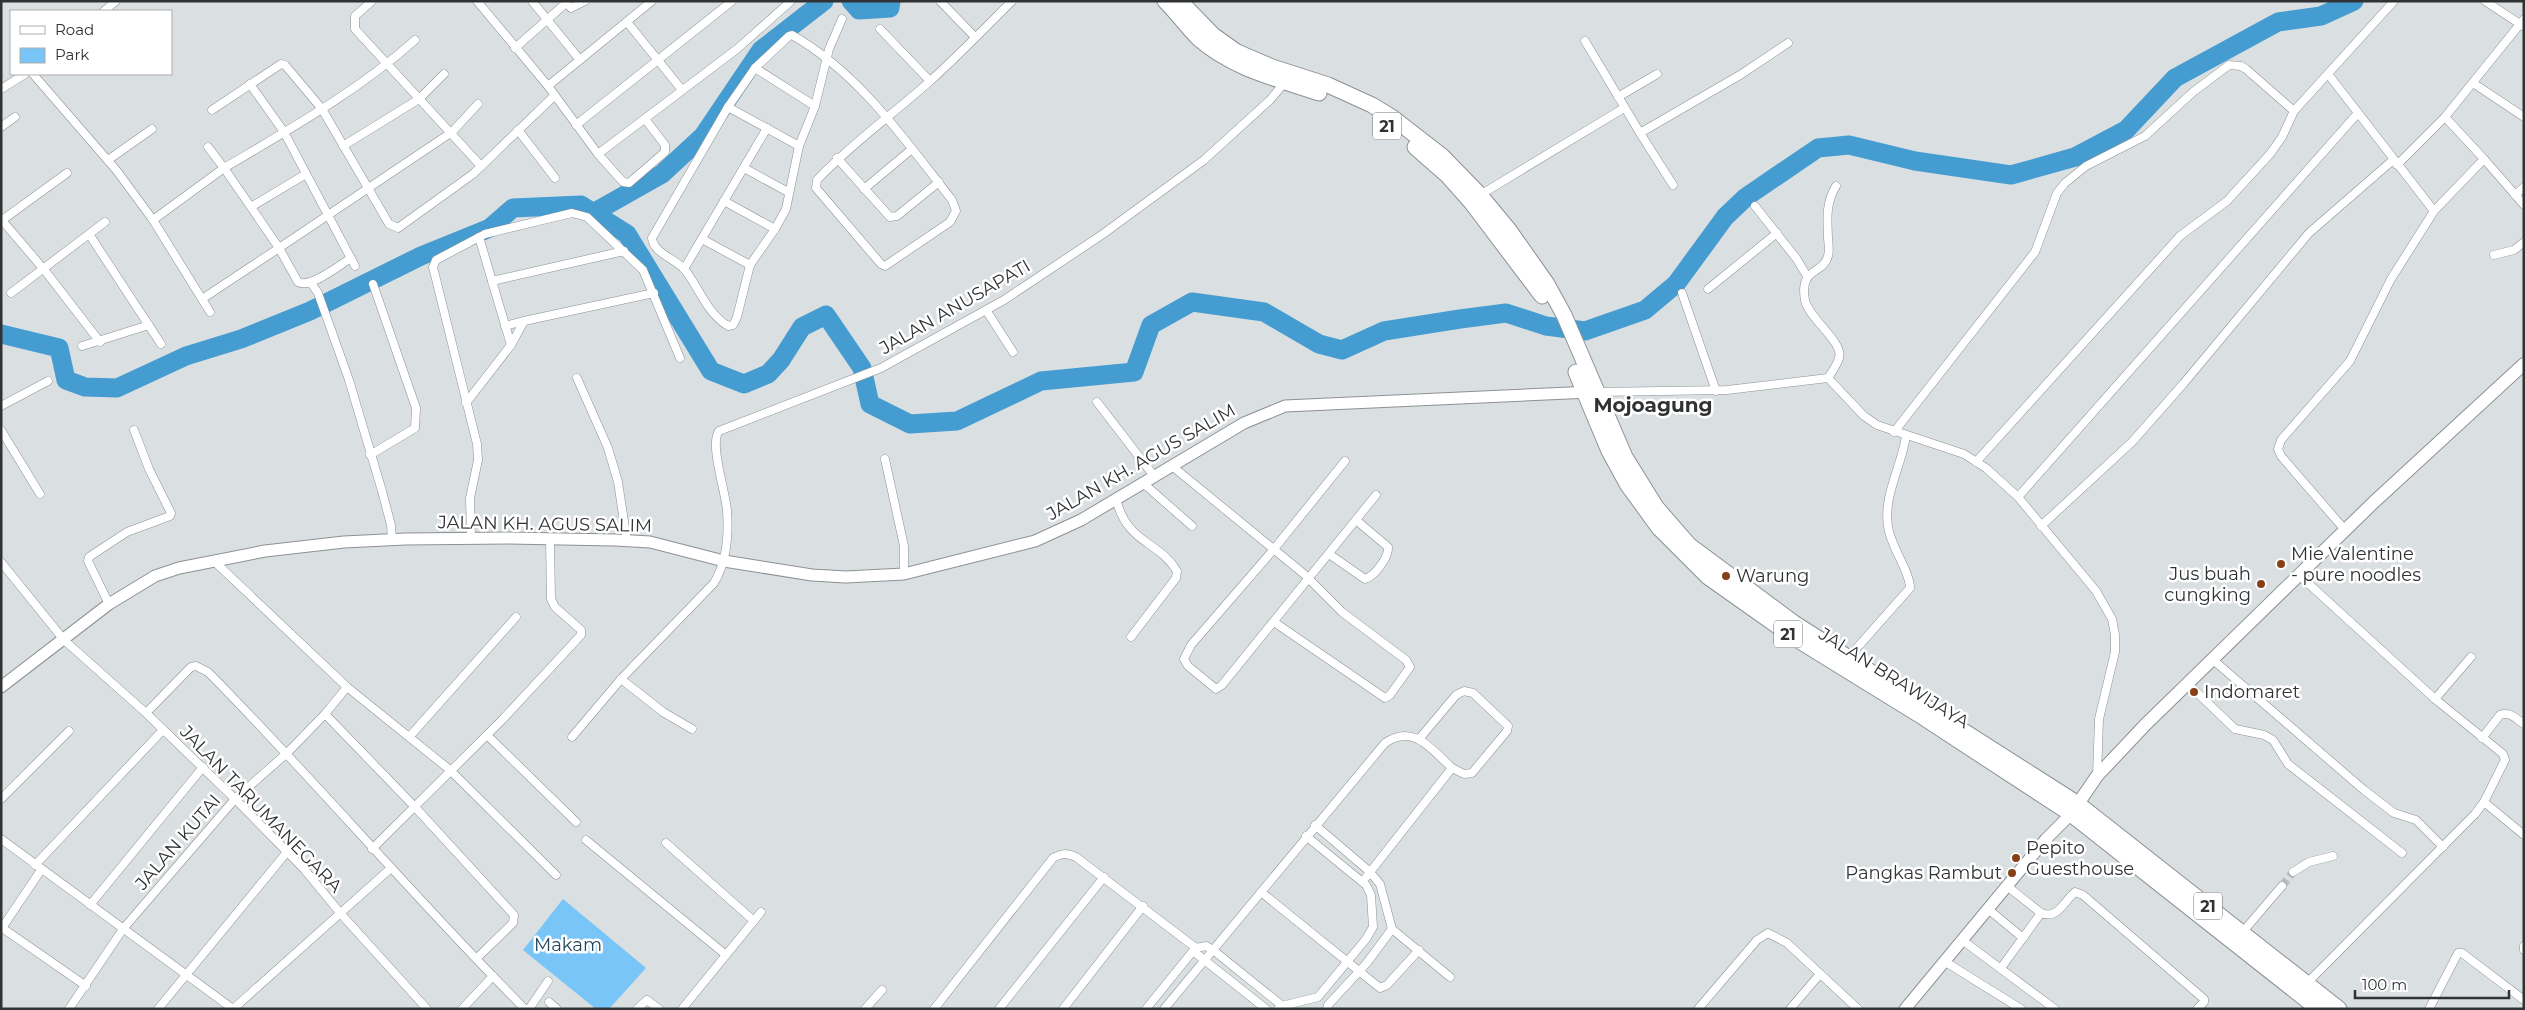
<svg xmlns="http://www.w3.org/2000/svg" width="2525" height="1010" viewBox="0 0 2525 1010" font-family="Montserrat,sans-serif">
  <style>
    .green { fill: #79c5f7 }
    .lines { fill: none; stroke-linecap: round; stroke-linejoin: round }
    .river { stroke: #449cd0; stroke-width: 19 }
    .street-tunnel { stroke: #b8bcbf; stroke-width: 8; stroke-dasharray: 8 4; stroke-linecap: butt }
    .street-casing { stroke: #8d9194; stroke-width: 9 }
    .secondary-casing { stroke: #8d9194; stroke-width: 13 }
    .primary-casing { stroke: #8d9194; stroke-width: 14 }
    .highway-casing { stroke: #8d9194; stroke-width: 17 }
    .street { stroke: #fff; stroke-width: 8 }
    .secondary { stroke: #fff; stroke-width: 11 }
    .primary { stroke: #fff; stroke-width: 12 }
    .highway { stroke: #fff; stroke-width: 15 }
    .poi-dot { fill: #854018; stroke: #fff; stroke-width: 2 }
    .labels { text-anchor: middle; stroke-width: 5; stroke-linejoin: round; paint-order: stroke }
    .shield { fill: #fff; stroke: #6e7070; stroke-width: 1 }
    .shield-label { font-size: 16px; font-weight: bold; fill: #303233 }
    .street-label { font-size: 18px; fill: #303233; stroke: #fff }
    .poi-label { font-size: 18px; fill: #303233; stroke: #fff; text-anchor: start }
    .park-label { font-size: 18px; fill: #21465d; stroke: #fff }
    .quarter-label { font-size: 20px; font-weight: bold; fill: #303233; stroke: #fff }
  </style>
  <rect width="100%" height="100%" fill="#dadfe2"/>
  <polygon class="green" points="563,899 646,968 609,1009 596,1009 523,950"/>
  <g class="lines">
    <g class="river">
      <polyline points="851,1 859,10 890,8 891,1"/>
      <polyline points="593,213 662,174 703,136 761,50 824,1"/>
      <polyline points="1,334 59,348 66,380 85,387 117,388 186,356 241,339 310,311 421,256 490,228 513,208 581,205 627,234 711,371 744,384 768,374 781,360 802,327 826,315 862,368 870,404 910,424 957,421 1041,381 1134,372 1151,325 1192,302 1264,312 1319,344 1342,350 1384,331 1460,319 1506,313 1546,326 1585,331 1645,310 1676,284 1725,217 1746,197 1818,148 1849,145 1915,161 2011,175 2075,157 2126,130 2175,78 2278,22 2321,16 2354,1"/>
    </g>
    <polyline class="street-tunnel" points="2282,886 2293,872"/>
    <g class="street-casing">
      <g id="street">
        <polyline points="372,1 355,16 355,29 481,166"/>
        <polyline points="477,1 548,86 598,154 623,182 629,183 665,152 665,145 645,119"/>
        <polyline points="532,1 580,60"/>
        <polyline points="565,1 571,8 585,1"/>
        <polyline points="940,1 975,37"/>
        <polyline points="2485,1 2523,26"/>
        <polyline points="104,11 116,1"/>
        <path d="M842,19l-13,30 -14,57 -16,40 -13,63 -11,20 -25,36 -13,52 -4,8 -5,1c-22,-14 -28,-37 -43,-56 -9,-11 -32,-17 -33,-32l76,-131 27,-39 34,-32 3,-1c67,38 113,105 160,165l4,11 -6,11 -65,44 -4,-2 -65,-76 1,-8c34,-36 75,-65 112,-98 29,-26 56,-54 83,-81"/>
        <polyline points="627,22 682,90"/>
        <polyline points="880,29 930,81"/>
        <polyline points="1585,41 1640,133 1740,75 1788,43"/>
        <polyline points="515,48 566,3"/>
        <polyline points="755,68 815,106"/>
        <polyline points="33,74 117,171 153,220 210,312"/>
        <polyline points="2328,74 2434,211 2391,279 2350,361 2281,440 2278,449 2281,456 2345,530"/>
        <polyline points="2473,83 2524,117"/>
        <polyline points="250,84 284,132 355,266"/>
        <polyline points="548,86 652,1"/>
        <polyline points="1,89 25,74"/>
        <polyline points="1618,97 1657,74"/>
        <polyline points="728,107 799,146"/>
        <polyline points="212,110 281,64 285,65 322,109 389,224 398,228 473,174 554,96"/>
        <polyline points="576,125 732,1"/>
        <polyline points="1,127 15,117"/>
        <polyline points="518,130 555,178"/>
        <polyline points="1640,133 1673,185"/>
        <polyline points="343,146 419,99 444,74"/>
        <path d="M208,147l16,21c66,-39 134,-77 191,-128"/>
        <polyline points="598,154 737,49 791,1"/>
        <polyline points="837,158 890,217 897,216 939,182"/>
        <polyline points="2484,159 2524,205"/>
        <polyline points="108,160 152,129"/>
        <polyline points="2397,165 2445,117"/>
        <polyline points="744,168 788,192"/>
        <polyline points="864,189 912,149"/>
        <polyline points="1480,195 1624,108"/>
        <polyline points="2515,195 2524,187"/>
        <polyline points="724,201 775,229"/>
        <polyline points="1755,206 1796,258 1807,276"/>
        <polyline points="251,207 306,174"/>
        <polyline points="2434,211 2484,159 2445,117 2524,19"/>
        <polyline points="1,219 46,272 100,342"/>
        <polyline points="153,220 224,168 279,248 202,299"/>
        <polyline points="1,221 67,173"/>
        <polyline points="89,234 161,344"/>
        <polyline points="479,237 511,345"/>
        <polyline points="702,239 750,265"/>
        <polyline points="2494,255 2514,250 2524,242"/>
        <path d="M351,258c-11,7 -41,31 -53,24l-19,-34 173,-116 26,-28"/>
        <polyline points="684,269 767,128"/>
        <polyline points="492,281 624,251"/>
        <polyline points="311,283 318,293 349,380 382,491 391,525 392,540"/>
        <polyline points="1708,289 1777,233"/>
        <polyline points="11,293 105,222"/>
        <polyline points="1682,293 1716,391"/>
        <polyline points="986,310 1013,352"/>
        <polyline points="505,326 524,321"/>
        <polyline points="82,346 149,325"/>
        <polyline points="577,378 608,448 618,482 627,541"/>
        <path d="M1828,378c4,-6 9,-13 11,-20 5,-16 -31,-40 -34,-58 -6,-33 18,-25 23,-44 2,-6 0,-13 0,-19 -1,-19 -2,-35 8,-51"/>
        <polyline points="1596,392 1727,390 1828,378 1864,416 1877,425 1964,454 1986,468 2018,497 2096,591 2112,619 2115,635 2115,652 2099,719 2097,776"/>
        <polyline points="1097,402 1154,476"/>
        <polyline points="466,403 511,345 524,321 654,293"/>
        <polyline points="1,406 48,381"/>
        <polyline points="1,430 40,494"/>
        <polyline points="1894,432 2035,252 2057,193 2065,183 2086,166 2145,136 2193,92 2229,65 2241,66 2246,69 2294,111"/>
        <polyline points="370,455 415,428 416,408 373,284"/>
        <polyline points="885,459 904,546 904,574"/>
        <polyline points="1345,461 1274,549 1191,645 1184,659 1188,666 1216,689 1222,685 1376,495"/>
        <polyline points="1976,462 2180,236 2227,201 2270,154 2282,137 2294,111 2394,1"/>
        <polyline points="1172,466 1304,574 1342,612 1406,660 1410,667 1390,695 1385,698 1274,622"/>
        <polyline points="1143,483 1192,526"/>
        <polyline points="2018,497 2358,113"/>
        <path d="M1116,499c12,46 41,40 61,72l-1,7 -45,59"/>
        <polyline points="2041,526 2132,442 2184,383 2309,233 2393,160"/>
        <polyline points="471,539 470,498 478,460 477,444 433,267 436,260 485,234 572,213 587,217 643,270 680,358"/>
        <path d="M1329,554l36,25c10,-3 24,-22 23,-32l-32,-27"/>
        <polyline points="1,562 64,640 146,713 235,799 304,869 341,914 427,1009"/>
        <polyline points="215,562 347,687 450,770 556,875"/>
        <polyline points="2299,575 2435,699 2503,754 2505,760 2484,802 2475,814 2307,983"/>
        <polyline points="109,604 88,561 89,557 127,532 170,516 171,513 149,469 134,430"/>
        <path d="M1848,658l62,-70c0,-17 -20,-42 -22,-62 -5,-30 14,-61 18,-90"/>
        <polyline points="2212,659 2364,790 2394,813 2416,820 2443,847"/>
        <polyline points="621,679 663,712 692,729"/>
        <polyline points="2187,683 2235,729 2264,735 2273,740 2288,764 2402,853"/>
        <polyline points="2435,699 2471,657"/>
        <path d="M146,713l45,-46 5,-1 12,6c108,109 208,228 317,337"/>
        <polyline points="325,714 414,806 514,915 513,923 477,958"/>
        <polyline points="487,735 576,822"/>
        <polyline points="410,736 516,617"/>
        <path d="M572,737l49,-58 93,-96c13,-22 15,-46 13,-72 -1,-18 -18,-68 -8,-80l162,-63 123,-68 99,-66 101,-74 66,-60 16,-19"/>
        <path d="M2482,738l18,-23c10,-4 16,4 24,9"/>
        <polyline points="1,799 69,731"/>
        <polyline points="2484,802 2524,835"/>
        <polyline points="1315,825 1369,871 1380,884 1392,929 1366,964 1328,1005 1327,1009"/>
        <polyline points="1,839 233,1009"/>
        <polyline points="586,840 726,955"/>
        <polyline points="666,843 754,921"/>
        <polyline points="372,849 502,720 581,635 581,630 555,607 551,599 550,540"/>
        <polyline points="35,865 163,730"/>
        <polyline points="2293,872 2309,862 2333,856"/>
        <polyline points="1363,881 1452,768 1464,774 1472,773 1507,731 1508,726 1473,693 1464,691 1456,695 1420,738"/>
        <path d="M2007,886l34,27c17,7 23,-12 34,-21l8,3 121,104v3l-7,7"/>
        <polyline points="1261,892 1380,988 1387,985 1419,950"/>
        <polyline points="90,905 203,767"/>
        <polyline points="1988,909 2023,938"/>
        <polyline points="1,927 86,986"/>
        <polyline points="2,928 41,870"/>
        <polyline points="1392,929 1450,977"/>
        <polyline points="2241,934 2282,886"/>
        <polyline points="1962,940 2055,1009"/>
        <polyline points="2524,946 2524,950"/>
        <polyline points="1196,948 1206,946 1213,950 1285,1008"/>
        <polyline points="1196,948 1193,951 1266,1009"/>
        <polyline points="1944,961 2021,1009"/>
        <polyline points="2001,968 2041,913"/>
        <polyline points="549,1002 557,1009"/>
        <polyline points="69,1009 123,929 172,872 235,799 287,753 325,714 347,687"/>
        <polyline points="158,1009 287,852"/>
        <polyline points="233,1009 391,868"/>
        <polyline points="462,1009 493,976"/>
        <polyline points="529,1009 548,981"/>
        <polyline points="637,1009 647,1000 659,1009"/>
        <polyline points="682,1009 761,912"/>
        <polyline points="865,1009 882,990"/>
        <path d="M934,1009l119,-151c9,-5 13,-5 23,-1l120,91"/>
        <polyline points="999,1009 1104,877"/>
        <polyline points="1063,1009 1143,906"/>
        <polyline points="1146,1009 1193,951"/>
        <path d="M1164,1009l221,-266c29,-20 47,7 67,25"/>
        <polyline points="1278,1009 1282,1006 1318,997 1366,939 1373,927 1371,895 1366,885 1306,836"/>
        <polyline points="1698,1009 1757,940 1768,933 1787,943 1858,1009"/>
        <polyline points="1790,1009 1820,974"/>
        <polyline points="2429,1009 2458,953 2462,953 2524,1000"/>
      </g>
    </g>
    <g class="secondary-casing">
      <g id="secondary">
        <polyline points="1,687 109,604 155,576 179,568 265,551 344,542 405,539 508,538 615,540 650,542 724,561 812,575 846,577 904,574 1035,541 1081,520 1244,423 1285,406 1591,392"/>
        <polyline points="1905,1009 2046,839 2071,814"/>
      </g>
    </g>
    <g class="primary-casing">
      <polyline id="primary" points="2073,811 2097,776 2145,725 2374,502 2524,364"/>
    </g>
    <g class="highway-casing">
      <g id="highway">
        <path d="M1165,1c12,12 22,26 34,38 34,30 79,40 120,54"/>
        <polyline points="1180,1 1213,35 1237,52 1272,67 1328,85 1372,105 1393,118 1442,156 1480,195 1509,230 1547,284 1564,315 1625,457 1656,507 1689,545 1794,623 2078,804 2339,1009"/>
        <polyline points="1415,147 1447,175 1471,202 1542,296"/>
        <polyline points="1576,372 1609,451 1627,484 1659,528 1708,577 1790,635 1918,714 2071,814 2318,1009"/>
      </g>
    </g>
    <use href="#street" class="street"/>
    <use href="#secondary" class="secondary"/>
    <use href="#primary" class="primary"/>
    <use href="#highway" class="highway"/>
  </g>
  <g class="poi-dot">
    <circle cx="2281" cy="564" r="5"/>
    <circle cx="1726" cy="576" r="5"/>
    <circle cx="2261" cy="584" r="5"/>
    <circle cx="2194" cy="692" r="5"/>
    <circle cx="2016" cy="858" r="5"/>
    <circle cx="2012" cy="873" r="5"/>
  </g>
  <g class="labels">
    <g class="shield">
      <rect x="1373" y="112.5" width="28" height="27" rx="4"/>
      <rect x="1774" y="620.5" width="28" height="27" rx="4"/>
      <rect x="2194" y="892.5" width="28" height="27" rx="4"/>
    </g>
    <g class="shield-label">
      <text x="1387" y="132">21</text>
      <text x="1788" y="640">21</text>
      <text x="2208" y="912">21</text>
    </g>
    <g class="street-label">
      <text transform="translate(955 307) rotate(-30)" y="6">JALAN ANUSAPATI</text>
      <text transform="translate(1141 462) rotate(-30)" y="6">JALAN KH. AGUS SALIM</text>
      <text transform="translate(545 524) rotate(1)" y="6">JALAN KH. AGUS SALIM</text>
      <text transform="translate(1894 678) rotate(32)" y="6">JALAN BRAWIJAYA</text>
      <text transform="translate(261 809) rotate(46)" y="6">JALAN TARUMANEGARA</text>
      <text transform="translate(178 842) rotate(-49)" y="6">JALAN KUTAI</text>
    </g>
    <g class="poi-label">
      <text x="2291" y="560">Mie Valentine<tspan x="2291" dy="21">- pure noodles</tspan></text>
      <text x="2251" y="580" text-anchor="end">Jus buah<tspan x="2251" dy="21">cungking</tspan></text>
      <text x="1736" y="582">Warung</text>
      <text x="2204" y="698">Indomaret</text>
      <text x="2026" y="854">Pepito<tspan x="2026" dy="21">Guesthouse</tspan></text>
      <text x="2002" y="879" text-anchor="end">Pangkas Rambut</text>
    </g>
    <g class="park-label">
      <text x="568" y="951">Makam</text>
    </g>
    <g class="quarter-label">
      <text x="1653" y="412">Mojoagung</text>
    </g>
  </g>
  <rect width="2525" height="1010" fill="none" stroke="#303233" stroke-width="5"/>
  <rect x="10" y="10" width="162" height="65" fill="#ffffff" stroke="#acadad"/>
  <rect x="20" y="26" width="25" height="8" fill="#ffffff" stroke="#acadad"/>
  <text x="55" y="35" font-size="15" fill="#303233">Road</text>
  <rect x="20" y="48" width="25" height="15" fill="#79c5f7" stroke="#acadad"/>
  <text x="55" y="60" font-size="15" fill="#303233">Park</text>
  <path d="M2355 990v8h154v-8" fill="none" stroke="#303233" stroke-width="2.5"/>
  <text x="2362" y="990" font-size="15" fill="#303233" stroke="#ffffff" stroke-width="4" paint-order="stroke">100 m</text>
</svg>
